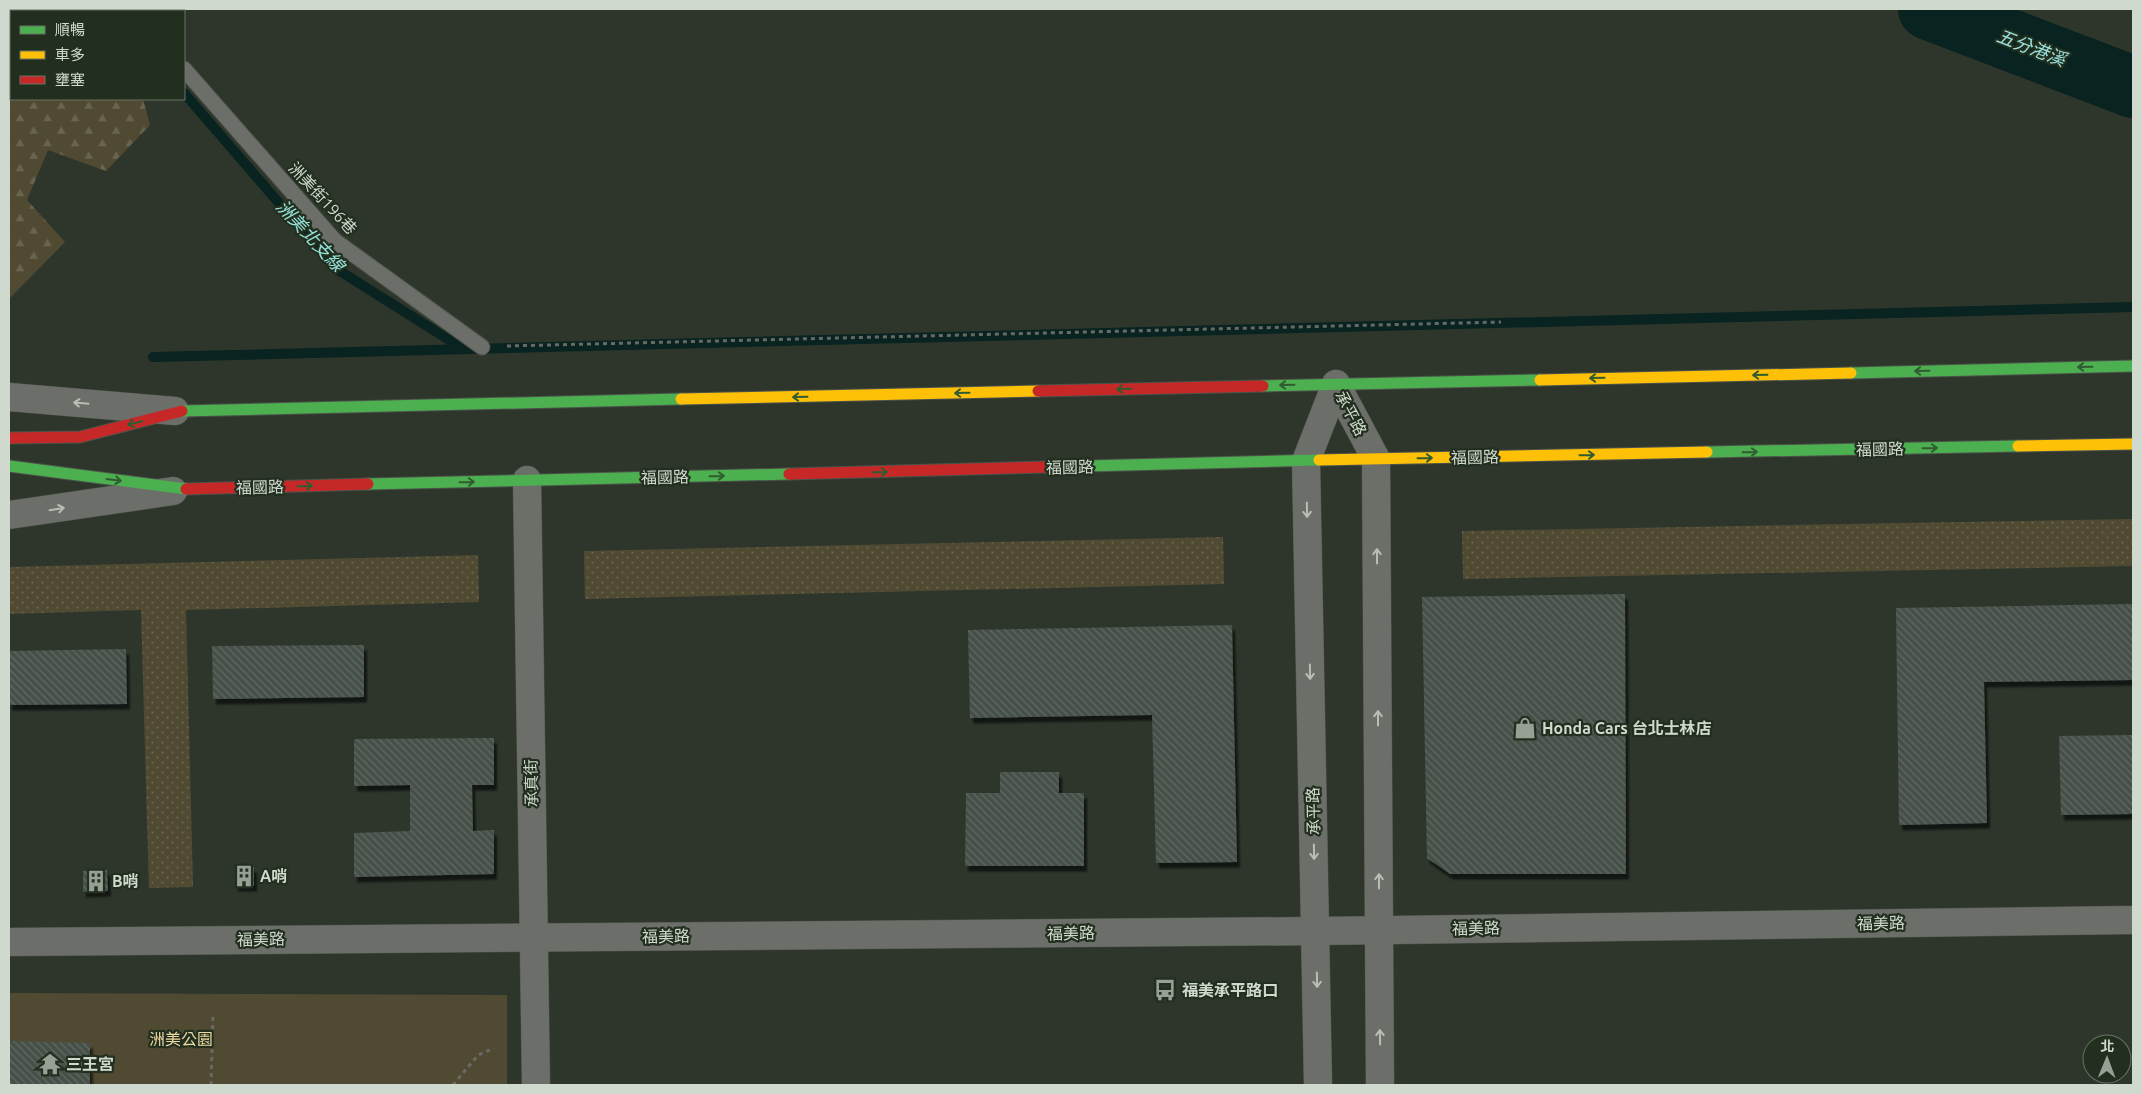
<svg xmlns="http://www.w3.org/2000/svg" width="2142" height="1094" viewBox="0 0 2142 1094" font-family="Ubuntu,'Noto Sans TC',sans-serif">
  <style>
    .grass { fill: url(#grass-dots) }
    .forest { fill: url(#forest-firs) }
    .park { fill: #514a32 }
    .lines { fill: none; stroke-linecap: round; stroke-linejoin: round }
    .stream { stroke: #082320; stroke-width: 10 }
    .river { stroke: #082320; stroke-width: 62 }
    .building { fill: url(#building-back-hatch); filter: url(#shadow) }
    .lane-casing { stroke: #4c534a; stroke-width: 17 }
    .street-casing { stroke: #4c534a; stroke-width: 29 }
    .fast-casing { stroke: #4c534a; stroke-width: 13 }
    .slow-casing { stroke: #4c534a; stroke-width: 13 }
    .jam-casing { stroke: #4c534a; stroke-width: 13 }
    .path { stroke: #676a65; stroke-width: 3; stroke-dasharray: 4 4; stroke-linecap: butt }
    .lane { stroke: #6c6e69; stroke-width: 15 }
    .street { stroke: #6c6e69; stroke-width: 28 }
    .fast { stroke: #4caf50; stroke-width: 11 }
    .slow { stroke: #ffc107; stroke-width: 11 }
    .jam { stroke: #c62828; stroke-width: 11 }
    .oneway { stroke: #315c30 }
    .oneway2 { stroke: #b7beb5 }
    .labels { text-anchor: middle; stroke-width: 4.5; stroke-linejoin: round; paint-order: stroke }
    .street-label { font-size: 16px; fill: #d0d9ce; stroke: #222f1f }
    .poi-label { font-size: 16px; font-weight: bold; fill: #d0d9ce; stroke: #222f1f; text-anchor: start }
    .park-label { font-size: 16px; fill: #edd7a2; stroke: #222f1f }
    .water-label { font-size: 18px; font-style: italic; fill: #97e1dc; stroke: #222f1f }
  </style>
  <defs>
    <pattern id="grass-dots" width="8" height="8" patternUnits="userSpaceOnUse" patternTransform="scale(1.25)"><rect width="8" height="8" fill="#514a32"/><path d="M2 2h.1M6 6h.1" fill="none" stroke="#69644e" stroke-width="1.8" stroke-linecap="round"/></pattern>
    <pattern id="forest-firs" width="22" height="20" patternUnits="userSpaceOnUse" patternTransform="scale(1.25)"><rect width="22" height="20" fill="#514a32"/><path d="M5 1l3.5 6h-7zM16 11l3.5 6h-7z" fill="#69644e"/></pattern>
    <pattern id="building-back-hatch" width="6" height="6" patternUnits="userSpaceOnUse" patternTransform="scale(1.25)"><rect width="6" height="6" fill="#465049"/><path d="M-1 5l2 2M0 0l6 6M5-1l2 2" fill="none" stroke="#606962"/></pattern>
    <filter id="shadow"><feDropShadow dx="3" dy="5.5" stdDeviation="1" flood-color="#0009"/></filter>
  </defs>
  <rect width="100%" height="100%" fill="#2e362c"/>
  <g class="grass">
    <polygon points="2133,519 2133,566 1463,579 1462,531"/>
    <polygon points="1223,537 1224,584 585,599 584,551"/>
    <polygon points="478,555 479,602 186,610 193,887 149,888 141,610 9,614 9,567"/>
  </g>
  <polygon class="forest" points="9,9 118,9 118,11 11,11 11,99 143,99 150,125 106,171 48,150 27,200 65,242 9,299"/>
  <polygon class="park" points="9,993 507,995 507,1085 9,1085"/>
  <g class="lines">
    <g class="stream">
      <polyline points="128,9 129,11"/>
      <polyline points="184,93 335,268 462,348"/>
      <polyline points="153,357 2133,307"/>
    </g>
    <polyline class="river" points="1929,9 2133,87"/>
  </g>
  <g class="building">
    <polygon points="1625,594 1626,874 1450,874 1427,858 1422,597"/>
    <polygon points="2133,604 2133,680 1984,682 1987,823 1899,825 1896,608"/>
    <polygon points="1232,625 1237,862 1156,863 1152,715 970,718 968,630"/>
    <polygon points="364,645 364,697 213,699 212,646"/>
    <polygon points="126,649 127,704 9,705 9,651"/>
    <polygon points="2133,735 2133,814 2061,815 2059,736"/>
    <polygon points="494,738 494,785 472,785 473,831 494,830 494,874 354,877 354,833 410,831 410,785 354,786 354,739"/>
    <polygon points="1000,772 1059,772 1059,793 1084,793 1084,866 965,866 966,793 1000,793"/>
    <polygon points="235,866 254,867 254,886 235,886"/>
    <polygon points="107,870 108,891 83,892 83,871"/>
    <polygon points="9,1041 90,1043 90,1085 9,1085"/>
  </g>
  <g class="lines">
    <g class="lane-casing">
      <g id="lane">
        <polyline points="154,9 154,11"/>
        <polyline points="184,69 335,241 482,347"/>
      </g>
    </g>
    <g class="street-casing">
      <g id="street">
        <polyline points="1336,384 1376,459 1380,1085"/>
        <polyline points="9,397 175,411"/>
        <polyline points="527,480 536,1085"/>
        <polyline points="9,515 173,491"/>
        <polyline points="9,942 1316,931 2133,920"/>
        <polyline points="1318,1085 1306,461 1336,384"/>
      </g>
    </g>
    <g class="fast-casing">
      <g id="fast">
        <polyline points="1851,373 2133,366"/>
        <polyline points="1263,386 1540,380"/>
        <polyline points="182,411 681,399"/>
        <polyline points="1707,452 2018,446"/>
        <polyline points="9,466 186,489"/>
        <polyline points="1048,467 1319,460"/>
        <polyline points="368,484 789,474"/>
      </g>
    </g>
    <g class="slow-casing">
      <g id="slow">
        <polyline points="1540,380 1851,373"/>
        <polyline points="681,399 1038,391"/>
        <polyline points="2018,446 2133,444"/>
        <polyline points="1319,460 1707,452"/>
      </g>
    </g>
    <g class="jam-casing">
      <g id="jam">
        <polyline points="1038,391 1263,386"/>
        <polyline points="9,438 80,437 182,411"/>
        <polyline points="789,474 1048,467"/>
        <polyline points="186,489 368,484"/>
      </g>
    </g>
    <g class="path">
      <polyline points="507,346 1501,322"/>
      <polyline points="211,1085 213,1015"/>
      <polyline points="453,1085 478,1055 494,1048"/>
    </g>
    <use href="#lane" class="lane"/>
    <use href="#street" class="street"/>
    <use href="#fast" class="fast"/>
    <use href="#slow" class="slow"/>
    <use href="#jam" class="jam"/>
  </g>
  <defs><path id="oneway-shaft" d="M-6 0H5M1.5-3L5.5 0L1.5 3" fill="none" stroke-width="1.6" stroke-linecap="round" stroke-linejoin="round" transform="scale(1.25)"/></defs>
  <g class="oneway">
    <use href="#oneway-shaft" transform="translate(2085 367) rotate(179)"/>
    <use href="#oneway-shaft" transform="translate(1922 371) rotate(179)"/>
    <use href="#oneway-shaft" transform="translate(1760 375) rotate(179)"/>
    <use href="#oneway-shaft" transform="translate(1597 378) rotate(179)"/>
    <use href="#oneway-shaft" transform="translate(1287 385) rotate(179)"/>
    <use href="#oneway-shaft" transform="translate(1124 389) rotate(179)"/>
    <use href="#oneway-shaft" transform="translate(962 393) rotate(179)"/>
    <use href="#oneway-shaft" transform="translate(800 397) rotate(179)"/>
    <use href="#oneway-shaft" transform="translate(135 423) rotate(166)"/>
    <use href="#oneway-shaft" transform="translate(1930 448) rotate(-1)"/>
    <use href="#oneway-shaft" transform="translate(1750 452) rotate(-1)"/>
    <use href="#oneway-shaft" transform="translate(1587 455) rotate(-1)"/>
    <use href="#oneway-shaft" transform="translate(1425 458) rotate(-1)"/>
    <use href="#oneway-shaft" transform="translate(880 472) rotate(-1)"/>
    <use href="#oneway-shaft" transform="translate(717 476) rotate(-1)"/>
    <use href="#oneway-shaft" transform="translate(114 480) rotate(7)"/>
    <use href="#oneway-shaft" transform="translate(467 482) rotate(-1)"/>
    <use href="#oneway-shaft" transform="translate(305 486) rotate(-1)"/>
  </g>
  <g class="oneway2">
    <use href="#oneway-shaft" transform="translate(81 403) rotate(-175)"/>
    <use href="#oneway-shaft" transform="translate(57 509) rotate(-9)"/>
    <use href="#oneway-shaft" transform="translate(1307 510) rotate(89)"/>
    <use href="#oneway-shaft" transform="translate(1377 556) rotate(-90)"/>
    <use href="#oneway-shaft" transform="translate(1310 672) rotate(89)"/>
    <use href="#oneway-shaft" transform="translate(1378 718) rotate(-90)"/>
    <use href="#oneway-shaft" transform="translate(1314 852) rotate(89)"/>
    <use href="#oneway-shaft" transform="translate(1379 881) rotate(-90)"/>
    <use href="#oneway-shaft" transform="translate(1317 980) rotate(89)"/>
    <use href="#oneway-shaft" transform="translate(1380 1037) rotate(-91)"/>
  </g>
  <defs>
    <g id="shop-bare" transform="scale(1.725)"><path d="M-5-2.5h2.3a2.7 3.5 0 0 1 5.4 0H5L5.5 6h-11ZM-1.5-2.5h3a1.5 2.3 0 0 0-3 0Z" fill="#97a095" stroke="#222f1f" stroke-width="2.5" paint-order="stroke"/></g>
    <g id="building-bare" transform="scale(1.725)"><path d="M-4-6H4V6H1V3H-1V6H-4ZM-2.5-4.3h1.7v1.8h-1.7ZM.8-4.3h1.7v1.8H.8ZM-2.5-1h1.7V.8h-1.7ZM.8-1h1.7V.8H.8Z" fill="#97a095" stroke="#222f1f" stroke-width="2.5" paint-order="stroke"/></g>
    <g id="bus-bare" transform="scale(1.725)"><path d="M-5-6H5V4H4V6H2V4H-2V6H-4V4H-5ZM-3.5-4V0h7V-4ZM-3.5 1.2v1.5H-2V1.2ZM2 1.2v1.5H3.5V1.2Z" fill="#97a095" stroke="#222f1f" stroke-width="2.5" paint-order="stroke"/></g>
    <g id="temple-bare" transform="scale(1.725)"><path d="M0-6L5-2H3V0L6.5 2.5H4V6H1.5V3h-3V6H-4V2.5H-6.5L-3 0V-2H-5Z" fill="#97a095" stroke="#222f1f" stroke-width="2.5" paint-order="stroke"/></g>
  </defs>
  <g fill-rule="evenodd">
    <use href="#shop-bare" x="1525" y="728"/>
    <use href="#building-bare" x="244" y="876"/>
    <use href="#building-bare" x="96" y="881"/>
    <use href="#bus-bare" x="1165" y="990"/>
    <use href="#temple-bare" x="50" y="1064"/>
  </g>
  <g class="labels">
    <g class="street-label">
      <text transform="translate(323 198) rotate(47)" y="6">洲美街196巷</text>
      <text transform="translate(1351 413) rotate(62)" y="6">承平路</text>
      <text transform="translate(1880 449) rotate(-1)" y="6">福國路</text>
      <text transform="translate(1475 457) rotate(-1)" y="6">福國路</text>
      <text transform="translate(1070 467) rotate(-1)" y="6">福國路</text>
      <text transform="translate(665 477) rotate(-1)" y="6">福國路</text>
      <text transform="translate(260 487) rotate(-1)" y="6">福國路</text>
      <text transform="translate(531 783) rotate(-91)" y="6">承真街</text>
      <text transform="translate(1313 811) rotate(-91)" y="6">承平路</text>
      <text transform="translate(1881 923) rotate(-1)" y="6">福美路</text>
      <text transform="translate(1476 928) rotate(-1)" y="6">福美路</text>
      <text transform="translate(1071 933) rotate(-1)" y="6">福美路</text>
      <text transform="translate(666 936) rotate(-1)" y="6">福美路</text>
      <text transform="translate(261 939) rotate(-1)" y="6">福美路</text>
    </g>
    <g class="poi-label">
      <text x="1542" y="734">Honda Cars 台北士林店</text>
      <text x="260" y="882">A哨</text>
      <text x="112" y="887">B哨</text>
      <text x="1182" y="996">福美承平路口</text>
      <text x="66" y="1070">三王宮</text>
    </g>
    <g class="park-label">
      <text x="181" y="1045">洲美公園</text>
    </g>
    <g class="water-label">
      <text transform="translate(2031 48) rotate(21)" y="6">五分港溪</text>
      <text transform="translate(310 236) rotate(47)" y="6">洲美北支線</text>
    </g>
  </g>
  <rect width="2142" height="1094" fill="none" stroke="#d0d9ce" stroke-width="20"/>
  <rect x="10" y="10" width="175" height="90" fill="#222f1f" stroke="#687365"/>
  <rect x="20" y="26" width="25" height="8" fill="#4caf50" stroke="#687365"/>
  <text x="55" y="35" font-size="15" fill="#d0d9ce">順暢</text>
  <rect x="20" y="51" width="25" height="8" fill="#ffc107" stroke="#687365"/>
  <text x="55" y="60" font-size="15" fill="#d0d9ce">車多</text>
  <rect x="20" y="76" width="25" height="8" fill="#c62828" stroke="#687365"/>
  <text x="55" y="85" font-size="15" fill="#d0d9ce">壅塞</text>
  <g transform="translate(2107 1059) rotate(1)"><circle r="24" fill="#222f1f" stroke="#687365"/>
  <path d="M0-4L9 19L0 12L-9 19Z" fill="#97a095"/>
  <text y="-8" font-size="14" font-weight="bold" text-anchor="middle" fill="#d0d9ce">北</text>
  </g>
</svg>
